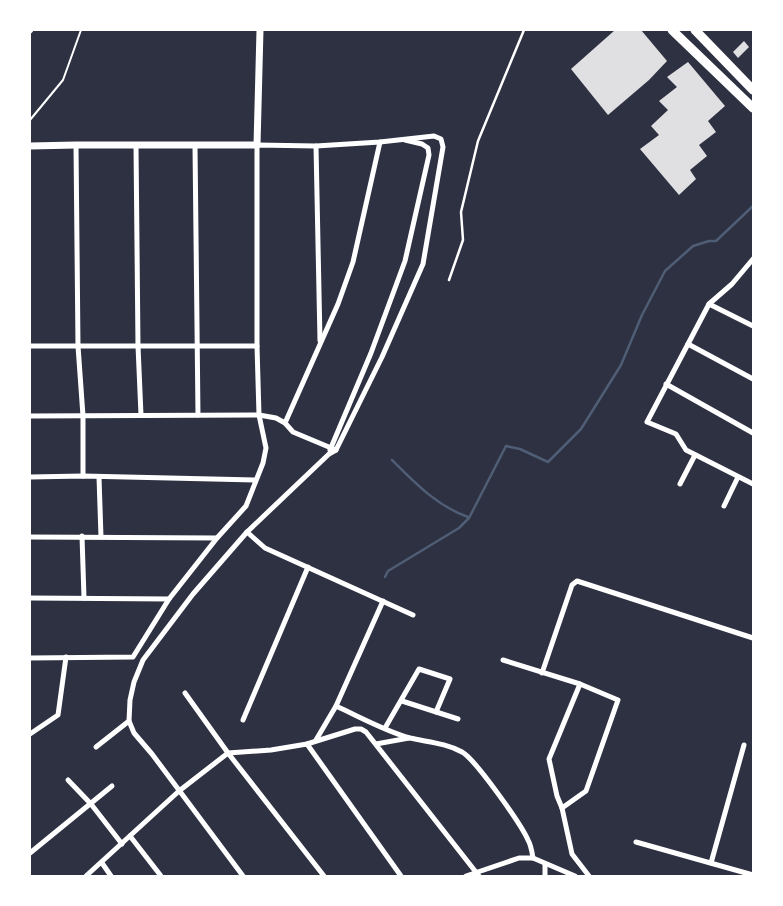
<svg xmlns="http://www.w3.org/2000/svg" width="783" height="906" viewBox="0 0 783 906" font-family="'Nunito Sans',sans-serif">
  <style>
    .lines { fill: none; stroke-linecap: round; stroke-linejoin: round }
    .stream { stroke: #4f5d75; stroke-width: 2.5 }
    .building { fill: #e0e0e3 }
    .path { stroke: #fff; stroke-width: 2 }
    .service { stroke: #fff; stroke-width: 2.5 }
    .minor { stroke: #fff; stroke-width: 5 }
    .tertiary { stroke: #fff; stroke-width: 7 }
    .primary { stroke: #fff; stroke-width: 9 }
  </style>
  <rect width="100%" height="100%" fill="#2d3142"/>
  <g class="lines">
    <g class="stream">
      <path d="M392,460c23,23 45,46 76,57"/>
      <polyline points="385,577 388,571 459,528 469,518 506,446 520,449 548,462 581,429 621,365 642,315 665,271 693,246 709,241 716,241 753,206"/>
    </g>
  </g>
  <g class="building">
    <polygon points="615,30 641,30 667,61 649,80 608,115 571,69"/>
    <polygon points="744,41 749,47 738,58 733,52"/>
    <polygon points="688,62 725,106 708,121 716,132 699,145 707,156 690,170 696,179 679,195 640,149 659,135 651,126 668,110 659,101 677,87 667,77"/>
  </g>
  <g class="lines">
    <polyline class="path" points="30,120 63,80 81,30"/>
    <polyline class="service" points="449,280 463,240 461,212 478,141 524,30"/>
    <g class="minor">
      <polyline points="30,31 31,30"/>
      <polyline points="76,145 78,346 83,416 83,476"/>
      <polyline points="136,145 138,346 141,415"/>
      <polyline points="195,146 198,415"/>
      <polyline points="316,146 320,341"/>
      <polyline points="753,259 732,284 709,304 647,422 676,434 686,450 753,484"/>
      <polyline points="709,304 753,326"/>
      <polyline points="688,344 753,379"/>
      <polyline points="30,346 257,346"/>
      <polyline points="666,384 753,433"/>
      <polyline points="30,416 259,415 276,418 285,423"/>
      <polyline points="330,450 371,353 405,261 429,155 428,148 422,144 405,140"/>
      <polyline points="336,450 293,432 285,423 338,304 353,262 380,142"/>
      <polyline points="30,477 83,476 255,480"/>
      <polyline points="99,477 101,537"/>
      <polyline points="680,484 695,455"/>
      <polyline points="724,506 738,477"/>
      <polyline points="247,532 265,548 413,615"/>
      <polyline points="82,536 84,598"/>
      <polyline points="30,537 217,538"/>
      <polyline points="30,598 169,599"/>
      <polyline points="30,658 133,657 169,599 217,538 246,506 263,463 266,448 259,415 257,346 257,145 316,146 380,142 434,136 441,139 443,147 423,264 382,357 336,450 329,454 247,532 193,594 143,660 134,682 130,700 129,721 134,733 152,754 243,876"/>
      <polyline points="503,660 580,684 618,700 586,791 562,808"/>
      <polyline points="542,673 572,585 577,581 753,638"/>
      <polyline points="580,684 549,759 557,796 562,808 572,854 589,876"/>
      <polyline points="185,693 228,753 324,876"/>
      <polyline points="402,701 458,719"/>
      <path d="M336,706c24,11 49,25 74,32 17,4 36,5 52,14 13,7 59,72 66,88 3,5 4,12 5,18"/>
      <polyline points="243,720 308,567"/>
      <polyline points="385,728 419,669 450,679 436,712"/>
      <polyline points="30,734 58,715 66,657"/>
      <polyline points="316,740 336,706 383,601"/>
      <polyline points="307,744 401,876"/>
      <polyline points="376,744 409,738"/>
      <polyline points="96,747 129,721"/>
      <polyline points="68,780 91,804 122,844"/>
      <polyline points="130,836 161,876"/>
      <polyline points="636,842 753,875"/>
      <polyline points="30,853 112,786"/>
      <polyline points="102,863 111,876"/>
      <polyline points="711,863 744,745"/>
      <polyline points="545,865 545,876"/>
      <polyline points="86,876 179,791 228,753 271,750 307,744 355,729 361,729 366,732 479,876"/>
      <polyline points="466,876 519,858 533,858 575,876"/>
    </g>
    <polyline class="tertiary" points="30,146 76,145 257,145 260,30"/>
    <g class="primary">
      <polyline points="672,30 753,108"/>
      <polyline points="695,30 753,90"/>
    </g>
  </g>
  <rect width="783" height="906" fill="none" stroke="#ffffff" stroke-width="62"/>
</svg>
